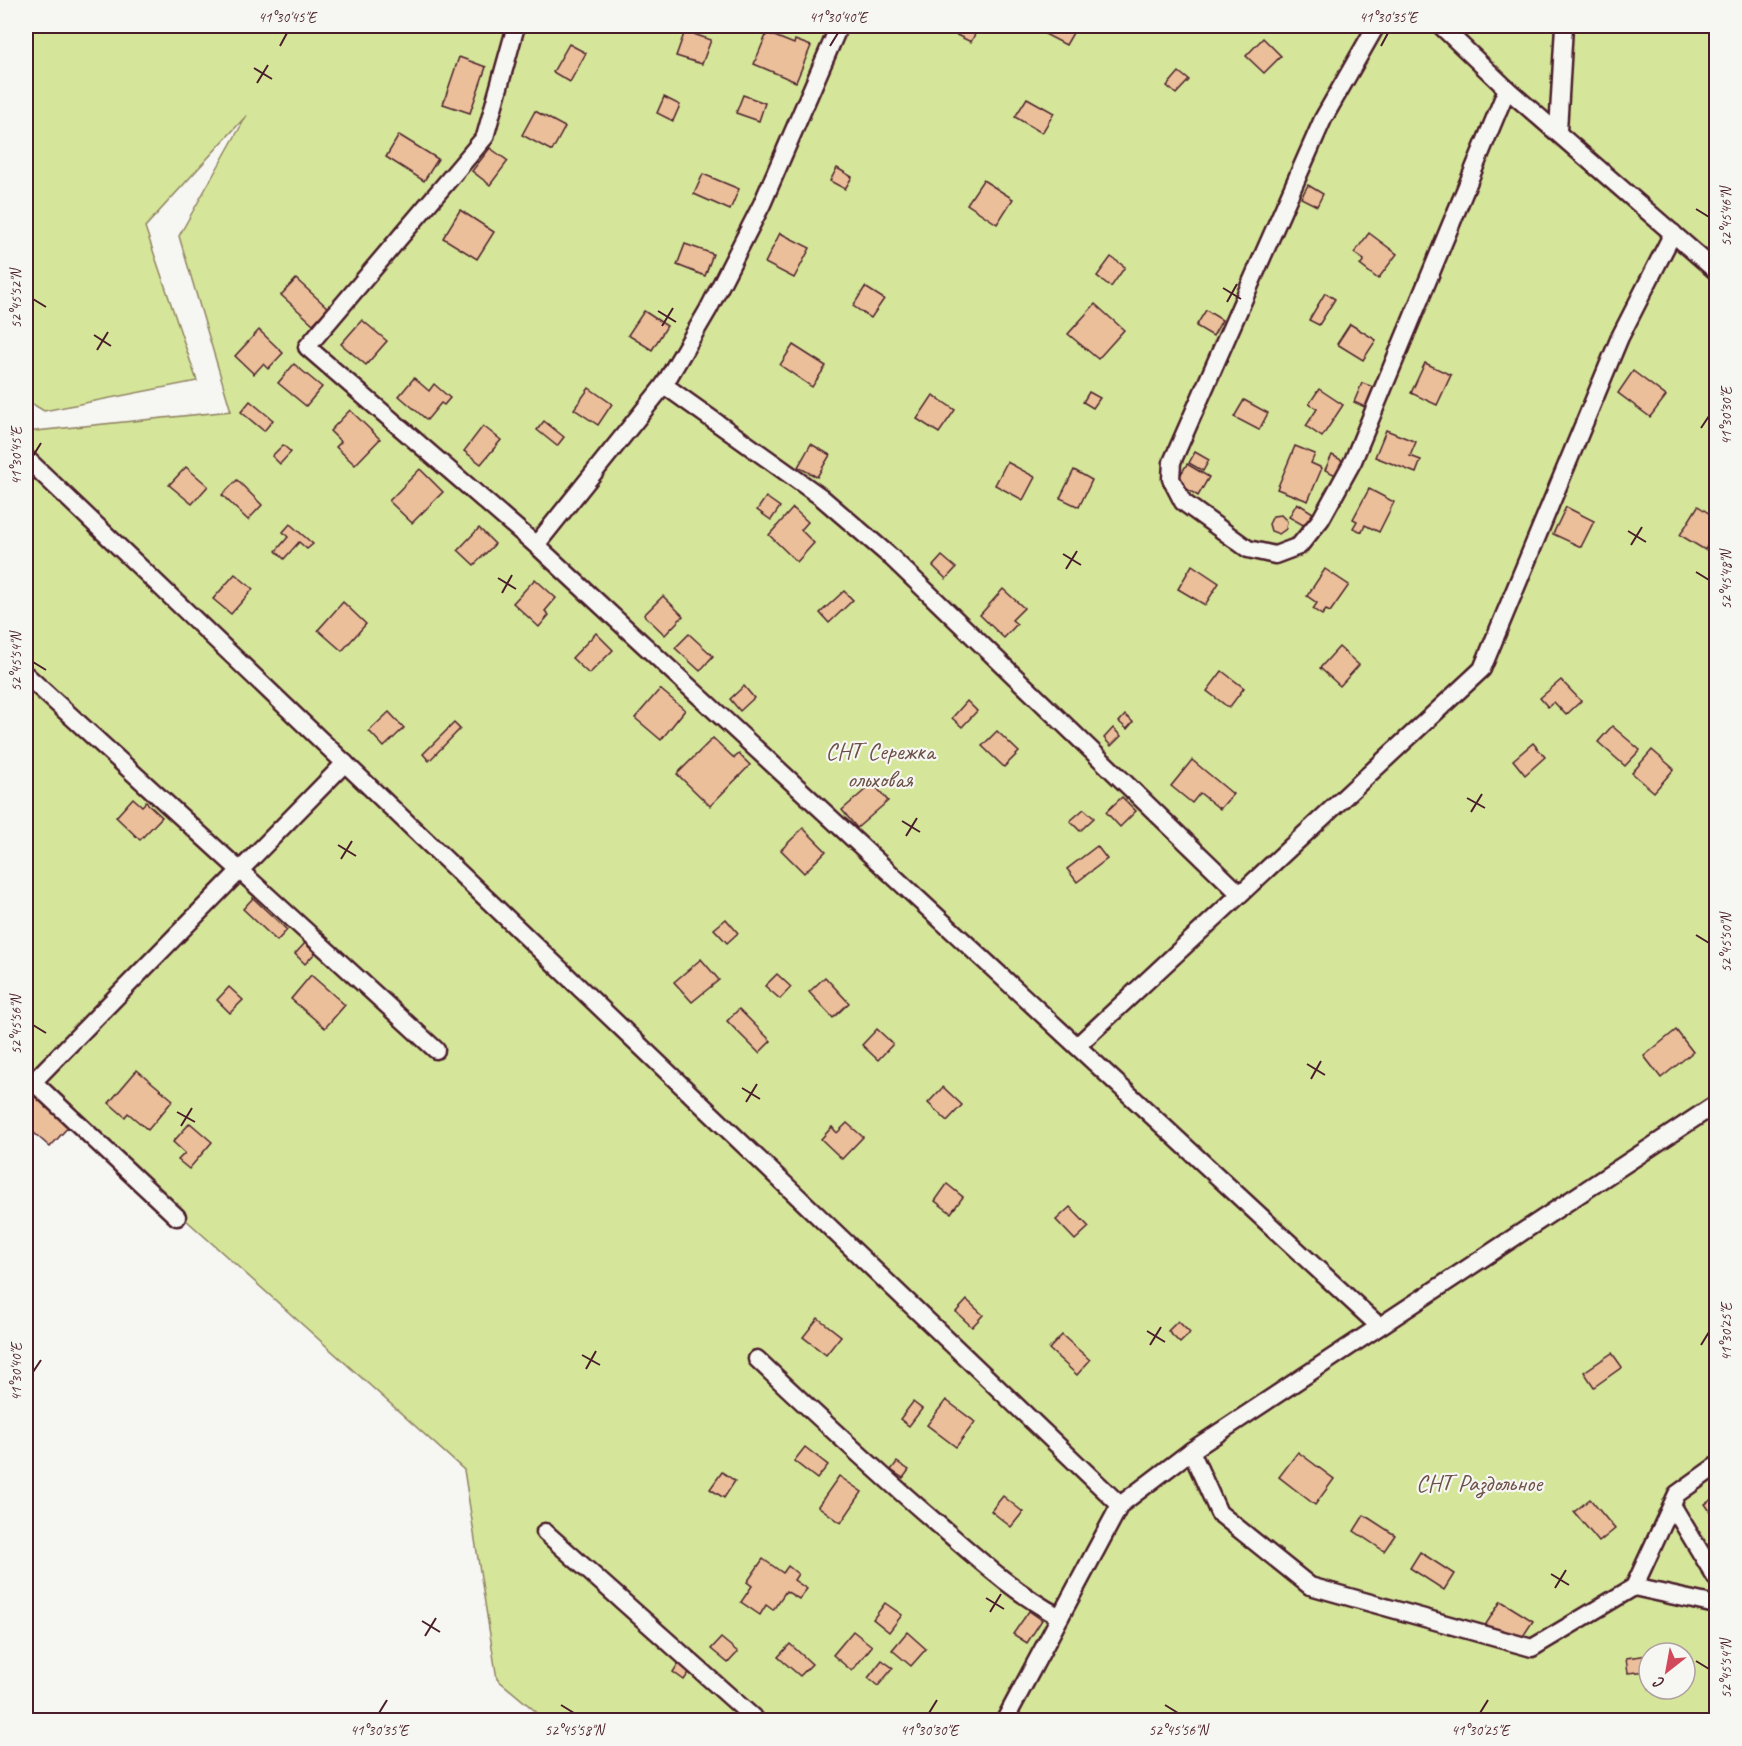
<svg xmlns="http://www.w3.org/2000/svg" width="1742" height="1746" viewBox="0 0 1742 1746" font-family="Caveat,sans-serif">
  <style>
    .green { fill: #d5e69a; stroke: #908262; stroke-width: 1.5; fill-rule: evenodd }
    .building { fill: #ebbf9a; stroke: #4a1f2b; stroke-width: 1.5 }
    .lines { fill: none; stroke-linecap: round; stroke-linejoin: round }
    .lane-casing { stroke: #4a1f2b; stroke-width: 21 }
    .lane { stroke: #f6f6f2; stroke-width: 16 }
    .ticks { fill: none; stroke: #4a1f2b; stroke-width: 2 }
    .labels { text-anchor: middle; stroke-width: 4.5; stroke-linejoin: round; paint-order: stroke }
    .park-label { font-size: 24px; fill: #6d5147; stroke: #f6f6f2 }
    .neatline { fill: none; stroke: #4a1f2b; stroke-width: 2 }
    .ticks-label { font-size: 15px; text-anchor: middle; fill: #4a1f2b }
  </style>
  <rect width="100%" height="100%" fill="#f6f6f2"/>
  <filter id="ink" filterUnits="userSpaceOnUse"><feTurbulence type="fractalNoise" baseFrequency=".0167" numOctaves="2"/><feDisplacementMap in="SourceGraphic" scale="12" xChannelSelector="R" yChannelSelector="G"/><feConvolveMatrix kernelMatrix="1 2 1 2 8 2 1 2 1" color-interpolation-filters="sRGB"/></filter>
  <g filter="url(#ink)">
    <path class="green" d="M26,26h1690v1694h-1170l-49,-41 -33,-209 -438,-394v-644l205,-21 -52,-175 68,-121 -102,112 52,154 -153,30 -18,-11zM1649,1653h36v36h-36z"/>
    <g class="building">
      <polygon points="938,26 979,26 971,42"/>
      <polygon points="1039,26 1077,26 1066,45 1037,30"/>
      <polygon points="685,31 711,40 702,64 676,56"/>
      <polygon points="767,33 794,44 795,40 811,46 796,82 754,64"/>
      <polygon points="1263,38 1281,56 1264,73 1246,56"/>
      <polygon points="569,44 586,53 570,82 553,72"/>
      <polygon points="459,57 486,67 470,113 443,104"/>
      <polygon points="1179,72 1189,80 1176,94 1167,86"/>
      <polygon points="743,95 765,103 759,121 736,113"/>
      <polygon points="664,97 680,105 673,121 657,113"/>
      <polygon points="1027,98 1054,113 1042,133 1015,117"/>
      <polygon points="535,111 565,127 552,151 522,135"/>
      <polygon points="399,135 438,159 424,181 386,157"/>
      <polygon points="490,148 508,161 490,185 472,171"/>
      <polygon points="837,168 852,177 845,189 830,181"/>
      <polygon points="703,174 739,189 730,210 694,194"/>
      <polygon points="983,180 1013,199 997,224 967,204"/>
      <polygon points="1308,185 1323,194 1317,206 1301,198"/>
      <polygon points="460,210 494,232 477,259 443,238"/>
      <polygon points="780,233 810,248 794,278 765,263"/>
      <polygon points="1369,233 1397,254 1378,279 1360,265 1364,260 1354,253"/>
      <polygon points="685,244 713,254 705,276 677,265"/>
      <polygon points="1111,257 1125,267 1111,287 1097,276"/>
      <polygon points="296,279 328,308 313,324 281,295"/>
      <polygon points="865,287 884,299 871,318 853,306"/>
      <polygon points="1325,293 1335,299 1319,325 1309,320"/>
      <polygon points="1095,304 1124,330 1098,359 1068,334"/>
      <polygon points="1206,310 1222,320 1213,336 1196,326"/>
      <polygon points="644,311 667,326 652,350 628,335"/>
      <polygon points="362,320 387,341 366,365 341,344"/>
      <polygon points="1350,324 1376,340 1363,360 1337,344"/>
      <polygon points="259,330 283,353 268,369 263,364 254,374 235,356"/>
      <polygon points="793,345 826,366 812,387 780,365"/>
      <polygon points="1425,363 1451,375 1437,405 1411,393"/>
      <polygon points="294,364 322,387 306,406 278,383"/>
      <polygon points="1633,371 1666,396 1650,417 1618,393"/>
      <polygon points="414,378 429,391 434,384 450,398 444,405 441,403 427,420 399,396"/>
      <polygon points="1362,383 1376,388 1367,408 1354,402"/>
      <polygon points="589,388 612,404 598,425 574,409"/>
      <polygon points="1319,389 1343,405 1322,437 1306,426 1317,409 1309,404"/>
      <polygon points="1089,392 1100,398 1093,408 1083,402"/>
      <polygon points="933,395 955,410 939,433 917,419"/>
      <polygon points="1244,400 1268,413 1259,430 1234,417"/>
      <polygon points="250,401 273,420 264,431 241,412"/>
      <polygon points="350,410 380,439 355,465 336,447 341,442 330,431"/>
      <polygon points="544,421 564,437 557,446 537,430"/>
      <polygon points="483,426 501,440 481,464 464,451"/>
      <polygon points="1386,430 1416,442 1410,456 1421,460 1416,473 1375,457"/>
      <polygon points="811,444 830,455 817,477 798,467"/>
      <polygon points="283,445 291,452 280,464 272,456"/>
      <polygon points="1295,446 1315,454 1311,463 1322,468 1308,501 1277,489"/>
      <polygon points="1195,452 1209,460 1203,471 1189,463"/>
      <polygon points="1332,455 1345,462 1338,476 1325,470"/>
      <polygon points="1007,462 1035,477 1023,500 995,485"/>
      <polygon points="1187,464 1209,477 1198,496 1176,482"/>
      <polygon points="186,467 208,486 192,504 169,485"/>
      <polygon points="420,469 443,492 412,523 389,501"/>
      <polygon points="1074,470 1092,480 1079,507 1060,498"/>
      <polygon points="237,480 262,505 248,520 222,495"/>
      <polygon points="1369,489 1394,502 1379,532 1365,525 1362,532 1353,528 1357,521 1353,519"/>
      <polygon points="766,497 780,507 771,520 757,510"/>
      <polygon points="1297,503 1313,513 1305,526 1289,517"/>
      <polygon points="1698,506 1716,518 1716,531 1705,550 1680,535"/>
      <polygon points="1566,507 1594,521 1581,547 1553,534"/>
      <polygon points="793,508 808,522 801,530 814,543 797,562 769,535"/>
      <polygon points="1281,515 1287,521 1286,529 1279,534 1271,531 1269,524 1273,516"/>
      <polygon points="290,524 313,544 307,549 299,542 284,559 276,551 288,537 283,532"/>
      <polygon points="479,528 495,544 474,565 458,550"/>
      <polygon points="942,556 956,568 946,579 933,566"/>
      <polygon points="1192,565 1219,583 1205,605 1178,589"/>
      <polygon points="1325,569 1349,585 1330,612 1326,610 1322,615 1313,609 1317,603 1307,596"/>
      <polygon points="235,574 253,589 231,614 213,599"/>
      <polygon points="535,579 556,598 545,611 549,615 539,627 513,603"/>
      <polygon points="1003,589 1024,608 1012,620 1017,624 1004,638 980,615"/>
      <polygon points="844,591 853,600 829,623 820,613"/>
      <polygon points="663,596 683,616 665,635 644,615"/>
      <polygon points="343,602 366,624 342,651 318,630"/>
      <polygon points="596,633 613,650 589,674 572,658"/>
      <polygon points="689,634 713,656 700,671 675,648"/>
      <polygon points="1339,647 1359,665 1340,686 1320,668"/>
      <polygon points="1222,671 1244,688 1229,708 1207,691"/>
      <polygon points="1561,680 1581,701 1566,715 1554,702 1548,707 1540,698"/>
      <polygon points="744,686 754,698 740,711 730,699"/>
      <polygon points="660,689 685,710 661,740 635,718"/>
      <polygon points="967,701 977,711 962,727 952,718"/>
      <polygon points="389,712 404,728 384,747 369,731"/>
      <polygon points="1125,715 1133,722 1127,729 1119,722"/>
      <polygon points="454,723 460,729 429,761 423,754"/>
      <polygon points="1612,726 1640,750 1625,766 1598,742"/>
      <polygon points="1113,728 1121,736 1111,746 1104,738"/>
      <polygon points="997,731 1019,752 1004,767 982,746"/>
      <polygon points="713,738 734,758 739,754 750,765 710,806 677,774"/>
      <polygon points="1533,743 1545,757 1525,775 1513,760"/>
      <polygon points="1652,750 1674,769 1654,792 1632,773"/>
      <polygon points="1192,760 1233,794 1220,809 1200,793 1192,803 1171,786"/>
      <polygon points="873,783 888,801 857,828 842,810"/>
      <polygon points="1122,797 1136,811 1120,827 1106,812"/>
      <polygon points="133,798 142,806 146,802 162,817 140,840 116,817"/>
      <polygon points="1084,809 1094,818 1080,831 1070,821"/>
      <polygon points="803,828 826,851 804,873 781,850"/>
      <polygon points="1097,846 1107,859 1077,882 1067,869"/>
      <polygon points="253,898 287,930 277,941 243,909"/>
      <polygon points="726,919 738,933 727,943 714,929"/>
      <polygon points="305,943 315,953 305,964 295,954"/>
      <polygon points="701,959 719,980 692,1002 674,982"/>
      <polygon points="777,974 791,987 780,999 765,986"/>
      <polygon points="311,975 345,1005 325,1028 291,999"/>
      <polygon points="825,977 849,1003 833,1018 809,992"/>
      <polygon points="229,987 243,1000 230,1013 217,1000"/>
      <polygon points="739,1009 771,1041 759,1053 727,1021"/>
      <polygon points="877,1029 893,1044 878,1060 862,1045"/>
      <polygon points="1676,1030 1693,1052 1661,1078 1644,1056"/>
      <polygon points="137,1070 173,1100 148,1130 128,1113 125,1117 109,1103"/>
      <polygon points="943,1087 962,1105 947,1121 928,1103"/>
      <polygon points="30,1089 70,1125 50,1147 26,1126 26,1094"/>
      <polygon points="190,1123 212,1142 189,1169 178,1160 185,1153 173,1142"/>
      <polygon points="847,1123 863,1137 842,1159 821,1139 832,1127 837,1133"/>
      <polygon points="947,1184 963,1197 951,1213 935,1201"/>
      <polygon points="1070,1207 1089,1227 1075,1240 1056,1220"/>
      <polygon points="967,1300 983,1315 972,1327 956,1312"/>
      <polygon points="818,1318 841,1336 826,1355 803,1337"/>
      <polygon points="1178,1321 1190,1333 1180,1343 1168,1331"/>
      <polygon points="1062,1335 1090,1360 1077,1375 1049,1349"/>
      <polygon points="1612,1353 1622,1367 1594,1387 1584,1372"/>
      <polygon points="946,1400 975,1422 956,1447 927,1425"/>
      <polygon points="913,1402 922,1409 909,1426 900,1419"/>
      <polygon points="805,1447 828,1465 817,1479 794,1461"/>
      <polygon points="1298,1452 1334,1479 1315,1505 1279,1477"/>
      <polygon points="897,1462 909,1470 903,1478 891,1470"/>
      <polygon points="722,1472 735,1481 724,1498 710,1489"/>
      <polygon points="839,1476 862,1492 841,1523 818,1506"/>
      <polygon points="1003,1496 1023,1512 1011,1527 991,1511"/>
      <polygon points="1716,1497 1716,1516 1714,1517 1705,1504"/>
      <polygon points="1590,1499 1615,1529 1599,1542 1574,1512"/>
      <polygon points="1364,1515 1395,1535 1384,1551 1354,1531"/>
      <polygon points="1420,1552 1454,1574 1444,1590 1410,1568"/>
      <polygon points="763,1559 783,1573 788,1566 798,1574 794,1580 807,1589 799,1599 786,1591 773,1610 766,1605 760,1615 741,1602 752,1586 747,1582"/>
      <polygon points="1501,1601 1533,1621 1516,1647 1484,1627"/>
      <polygon points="885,1603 902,1615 889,1632 873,1619"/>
      <polygon points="1029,1611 1042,1620 1027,1643 1013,1634"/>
      <polygon points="853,1631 872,1646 852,1671 833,1655"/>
      <polygon points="907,1632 926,1649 911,1666 892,1650"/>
      <polygon points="721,1638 738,1652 728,1663 711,1649"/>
      <polygon points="790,1644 812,1664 800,1676 778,1657"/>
      <polygon points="1649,1655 1649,1671 1628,1673 1626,1658"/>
      <polygon points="882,1660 893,1668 878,1686 868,1678"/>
      <polygon points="680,1661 691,1670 684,1680 673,1672"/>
    </g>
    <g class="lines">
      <g class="lane-casing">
        <g id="lane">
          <polyline points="516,26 485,137 307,347 536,545 1379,1326"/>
          <polyline points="1376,26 1323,119 1172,462 1171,479 1183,502 1248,549 1275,555 1299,546 1321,519 1353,461 1507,89"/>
          <polyline points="1441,26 1507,89 1716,271"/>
          <polyline points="1558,131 1564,26"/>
          <polyline points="664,385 821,497 892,558 1239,893"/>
          <polyline points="26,458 1120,1505"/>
          <polyline points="536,545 664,385 708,310 762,204 839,26"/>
          <polyline points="26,675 436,1050"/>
          <polyline points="1077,1046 1482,669 1620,337 1673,233"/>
          <polyline points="26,1075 177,1217"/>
          <polyline points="33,1082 345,763"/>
          <path d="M757,1359c60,57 120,113 183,167 38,33 76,68 120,91"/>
          <polyline points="1191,1451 1219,1513 1310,1586 1532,1648 1634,1587 1716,1605"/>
          <polyline points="1672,1505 1716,1578"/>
          <polyline points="545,1532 756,1720"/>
          <polyline points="1634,1587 1677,1494 1716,1466"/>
          <polyline points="1005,1720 1120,1505 1191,1451 1716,1104"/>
        </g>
      </g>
      <use href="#lane" class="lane"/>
    </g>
  </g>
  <path class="ticks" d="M280,46l7,-13M830,46l8,-13M1381,46l7,-13M254,68l18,11M257,83l11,-18M1696,209l13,8M1223,288l18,11M33,299l13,8M1227,302l10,-18M658,311l18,11M662,326l11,-18M94,335l17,11M97,350l11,-18M1701,428l8,-12M33,456l8,-13M1628,531l18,11M1631,545l11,-18M1063,554l18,11M1066,569l11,-18M1696,572l13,8M498,578l18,11M502,593l10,-18M33,662l13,8M1467,798l18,10M1471,812l11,-18M902,821l18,11M906,836l11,-18M338,845l18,11M341,859l11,-18M1696,935l13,8M33,1025l13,8M1307,1064l18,11M1311,1079l10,-18M742,1088l18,11M746,1102l11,-18M177,1112l18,10M181,1126l11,-18M1147,1331l18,11M1150,1345l11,-18M1701,1345l8,-13M582,1355l18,10M586,1369l10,-18M33,1372l8,-12M1551,1574l18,11M1555,1588l11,-18M986,1598l18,11M990,1612l11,-18M422,1621l18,11M425,1636l11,-18M1696,1661l13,8M561,1705l13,8M1165,1705l13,8M379,1713l8,-13M929,1713l8,-13M1480,1713l8,-13"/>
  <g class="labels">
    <g class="park-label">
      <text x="880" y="759">СНТ Сережка<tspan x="880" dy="28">ольховая</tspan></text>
      <text x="1479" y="1491">СНТ Раздольное</text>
    </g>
  </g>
  <rect width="1742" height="1746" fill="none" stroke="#f6f6f2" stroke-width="66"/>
  <g transform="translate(1667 1671) rotate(211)"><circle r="28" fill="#f6f6f2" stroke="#b1a0a2" stroke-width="1.5"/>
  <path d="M0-4.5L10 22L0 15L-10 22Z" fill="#d1495b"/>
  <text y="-9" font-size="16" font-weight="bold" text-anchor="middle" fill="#4a1f2b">С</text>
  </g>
  <rect x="33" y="33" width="1676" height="1680" class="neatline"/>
  <g class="ticks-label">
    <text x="287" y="22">41°30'45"E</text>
    <text x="838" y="22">41°30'40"E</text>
    <text x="1388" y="22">41°30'35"E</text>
    <text transform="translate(1726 217) rotate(-90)" y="5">52°45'46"N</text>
    <text transform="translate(16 299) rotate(-90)" y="5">52°45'52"N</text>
    <text transform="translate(1726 416) rotate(-90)" y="5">41°30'30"E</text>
    <text transform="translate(16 456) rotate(-90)" y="5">41°30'45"E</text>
    <text transform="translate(1726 580) rotate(-90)" y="5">52°45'48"N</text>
    <text transform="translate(16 662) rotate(-90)" y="5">52°45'54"N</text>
    <text transform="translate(1726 943) rotate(-90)" y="5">52°45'50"N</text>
    <text transform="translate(16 1025) rotate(-90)" y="5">52°45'56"N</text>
    <text transform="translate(1726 1332) rotate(-90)" y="5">41°30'25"E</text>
    <text transform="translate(16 1372) rotate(-90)" y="5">41°30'40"E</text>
    <text transform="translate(1726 1669) rotate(-90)" y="5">52°45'54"N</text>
    <text x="379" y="1735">41°30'35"E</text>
    <text x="574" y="1735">52°45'58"N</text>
    <text x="929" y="1735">41°30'30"E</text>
    <text x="1178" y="1735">52°45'56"N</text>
    <text x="1480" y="1735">41°30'25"E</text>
  </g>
</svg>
